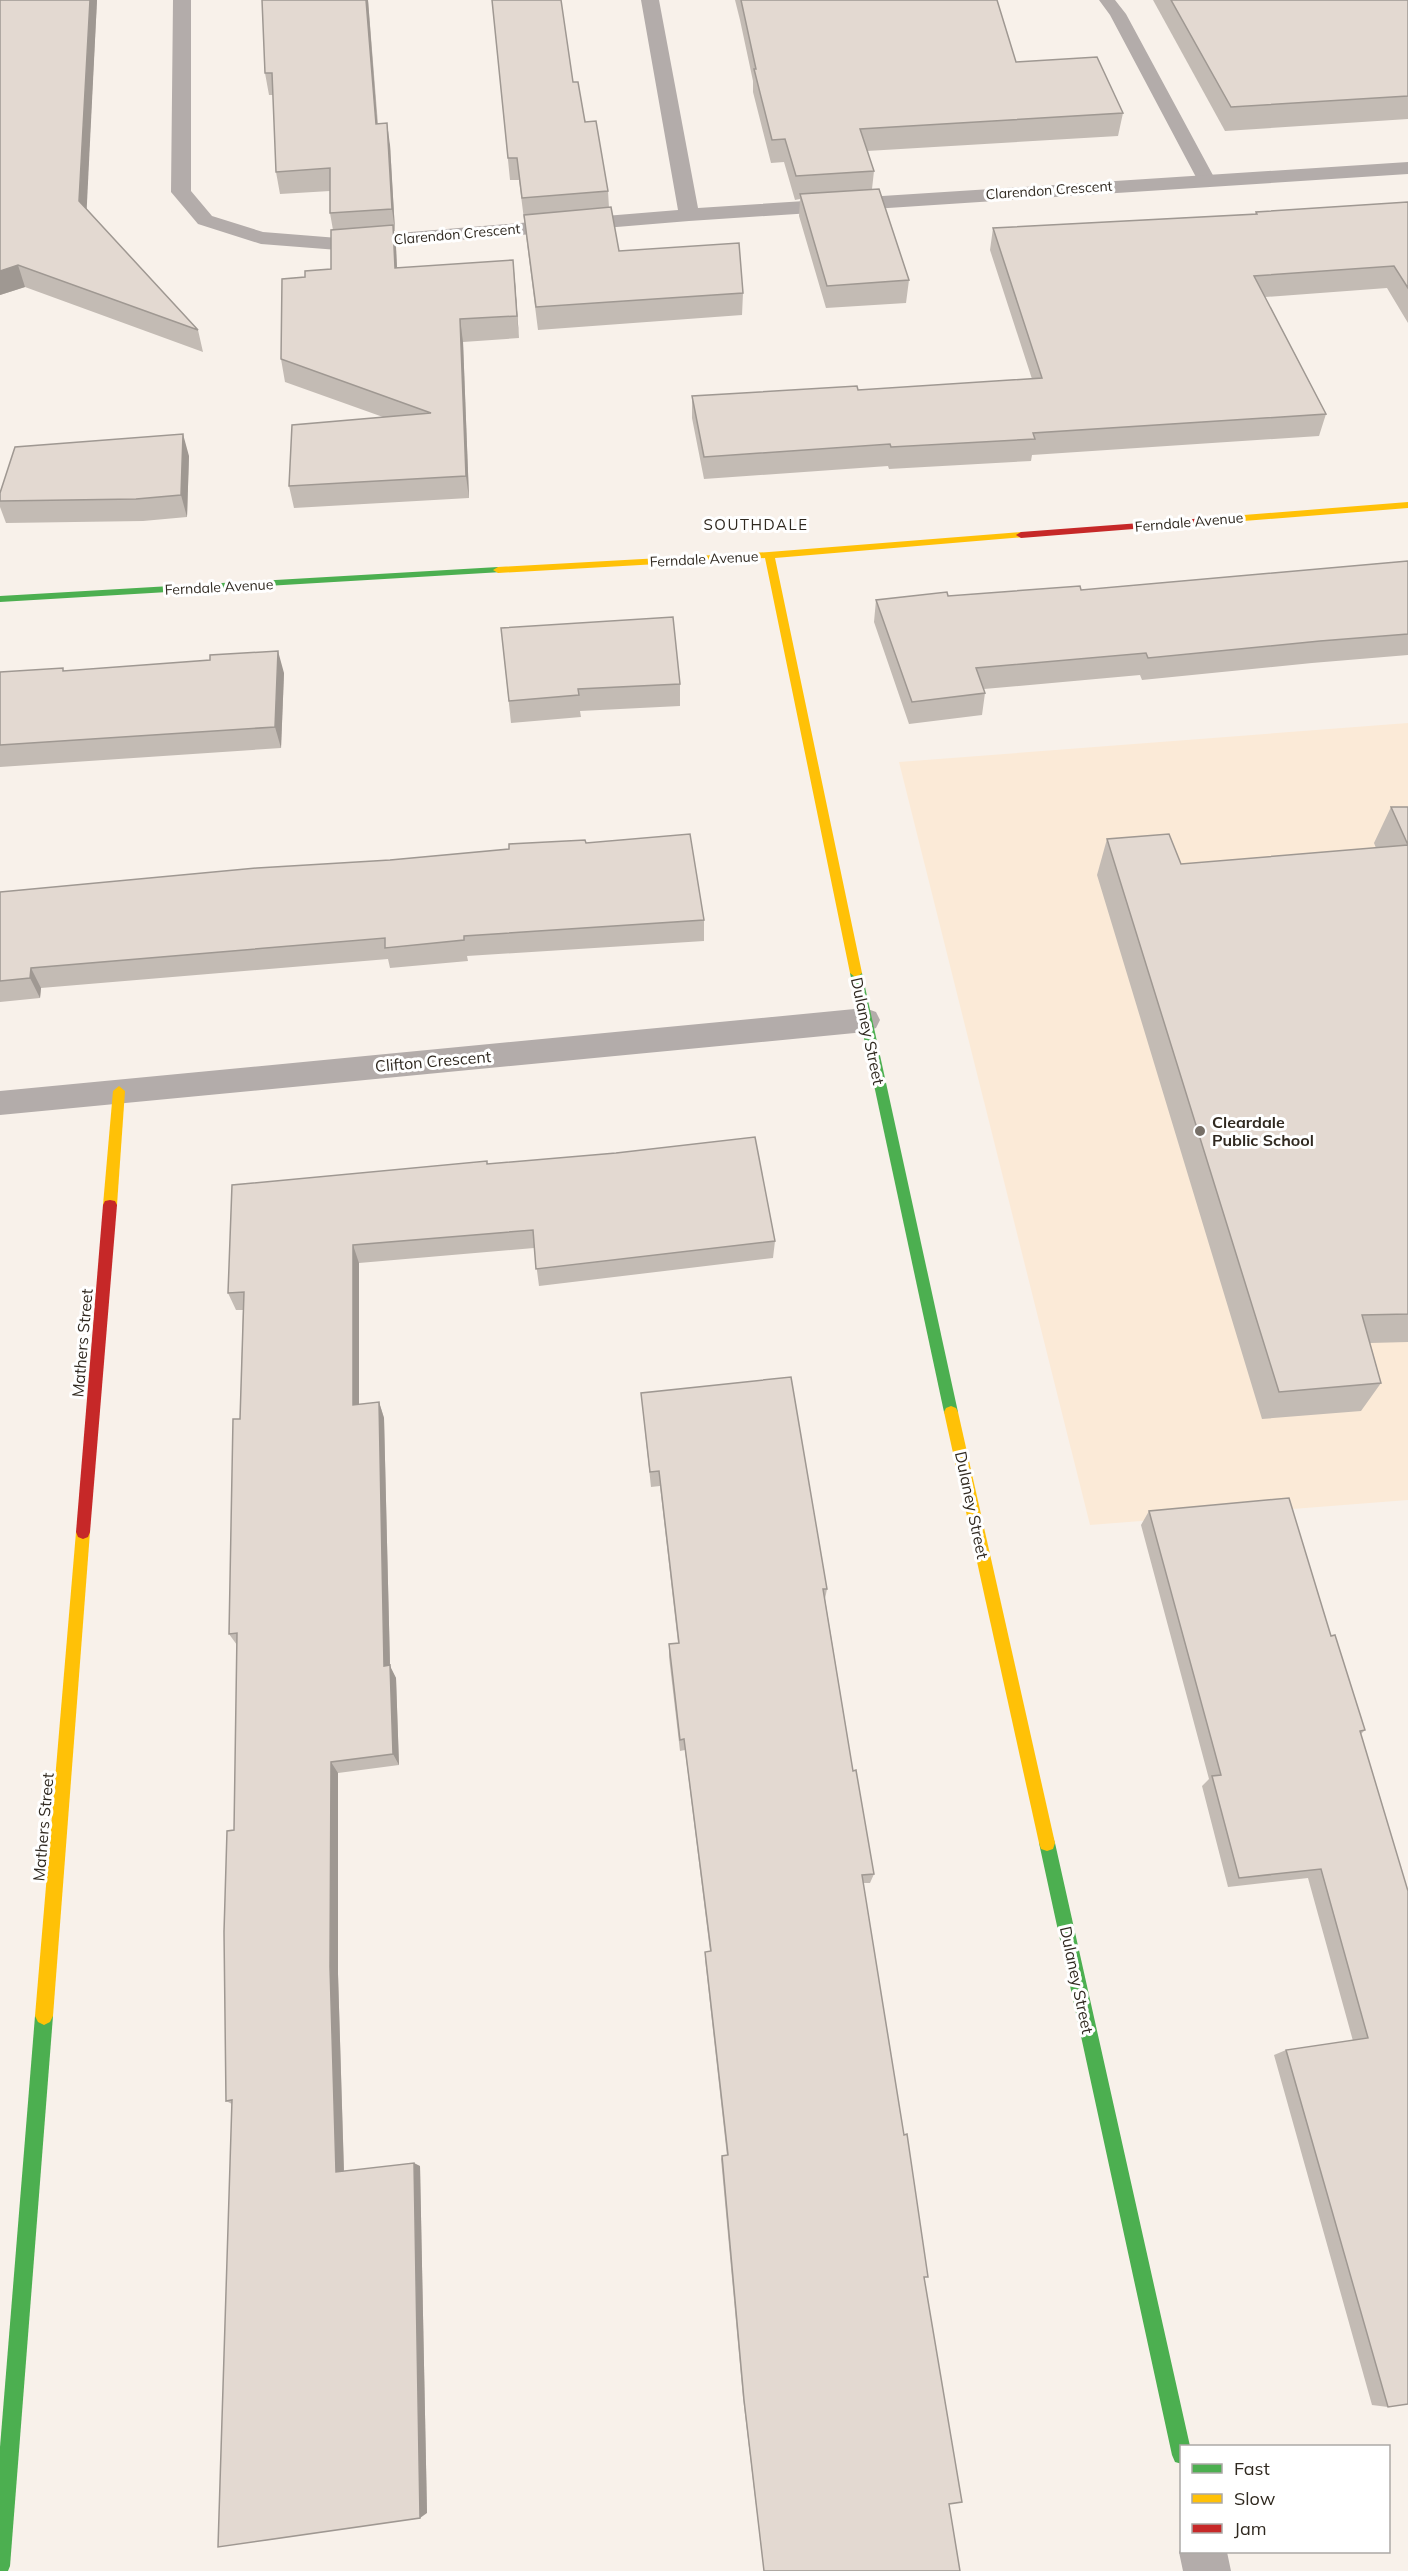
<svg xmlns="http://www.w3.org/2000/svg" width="1408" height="2571" viewBox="0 0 1408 2571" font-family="Mulish,sans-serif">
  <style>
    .built { fill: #fbead7 }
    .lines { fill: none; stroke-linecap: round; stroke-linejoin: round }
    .lane { fill: #b3acaa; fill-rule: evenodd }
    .street { fill: #b3acaa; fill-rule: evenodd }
    .fast { fill: #4caf50; fill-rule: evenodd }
    .slow { fill: #ffc107; fill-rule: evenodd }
    .jam { fill: #c62828; fill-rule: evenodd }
    .wall { fill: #c3bbb4 }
    .shaded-wall { fill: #9f9892 }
    .building { fill: #e3d9d1; stroke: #9f9892; stroke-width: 1.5 }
    .poi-dot { fill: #766f67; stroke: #fff; stroke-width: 2 }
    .labels { text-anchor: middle; stroke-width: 6; stroke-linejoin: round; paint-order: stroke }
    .far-street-label { font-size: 14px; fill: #302920; stroke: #fff }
    .far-neighbourhood-label { font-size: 15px; letter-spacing: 1.5px; fill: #302920; stroke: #fff }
    .street-label { font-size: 16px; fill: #302920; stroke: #fff }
    .poi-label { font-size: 16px; font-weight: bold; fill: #302920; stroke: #fff; text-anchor: start }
  </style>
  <rect width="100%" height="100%" fill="#f8f1ea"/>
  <polygon class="built" points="1408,723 1408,1500 1090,1525 899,762"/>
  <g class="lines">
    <polygon class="lane" points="1099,0 1115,0 1126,14 1215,179 1212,183 1200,183 1197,179 1110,15"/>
    <g class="street">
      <polygon points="173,0 191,0 191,191 212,216 263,232 338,238 678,210 641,0 659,0 698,208 1408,162 1408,174 689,221 338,250 261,244 198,224 171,192"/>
      <polygon points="865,1008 876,1012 880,1020 876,1028 865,1032 0,1115 0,1091"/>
      <polygon points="1182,2546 1182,2552 1227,2552 1231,2571 1183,2571 1179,2552"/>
    </g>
    <g class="fast">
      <polygon points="498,567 502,568 502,572 0,602 0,596"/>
      <polygon points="856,968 862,973 958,1412 956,1416 951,1418 946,1416 944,1412 850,973"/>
      <polygon points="1047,1835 1053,1837 1055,1843 1190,2446 1182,2446 1182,2464 1175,2462 1172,2455 1039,1843 1041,1837"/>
      <polygon points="44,2007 50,2010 53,2016 10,2566 8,2571 0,2571 0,2447 35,2016 38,2010"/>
    </g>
    <g class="slow">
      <polygon points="1408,502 1408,508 1206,524 1201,521 1206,518"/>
      <polygon points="1021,532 1026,535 1024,537 775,558 862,973 856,978 850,973 765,558 498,573 493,570 498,567 769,552"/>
      <polygon points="119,1086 125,1091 117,1205 115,1209 105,1209 103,1205 113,1091"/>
      <polygon points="951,1406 956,1408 958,1412 1055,1843 1053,1849 1047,1851 1041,1849 1039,1843 944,1412 946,1408"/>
      <polygon points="83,1525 88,1527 90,1532 53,2016 50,2022 44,2025 38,2022 35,2016 76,1532 78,1527"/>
    </g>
    <g class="jam">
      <polygon points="1206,518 1211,521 1209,523 1021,538 1016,535 1021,532"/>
      <polygon points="110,1200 115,1201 117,1205 90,1532 88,1537 83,1539 78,1537 76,1532 103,1205 105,1201"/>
    </g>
  </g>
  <g class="wall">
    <polygon points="0,0 97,0 86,209 198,330 203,352 25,287 0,295"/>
    <polygon points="262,0 376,0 368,0 378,124 390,145 395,231 393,231 396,247 397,267 515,282 519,338 463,342 469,498 294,508 289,486 383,417 285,382 281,359 305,277 331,269 333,230 330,213 330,191 280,194 276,172 273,95 269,95 265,73"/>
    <polygon points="492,0 573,82 608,191 609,208 619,251 743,293 742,315 538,330 519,180 510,180"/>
    <polygon points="735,0 997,0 1016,62 1123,113 1118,136 867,151 874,171 872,189 909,280 906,303 826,308 799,216 800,199 795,200 784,162 771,163 753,92 753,81 740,20"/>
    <polygon points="1153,0 1408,0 1408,119 1225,131"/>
    <polygon points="1408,202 1408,323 1387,288 1265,297 1326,414 1319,436 1032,455 1031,461 889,469 888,466 704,479 692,418 692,396 858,390 1032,379 990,250 993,228 1255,214 1256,212"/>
    <polygon points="189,456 187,517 143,521 6,523 0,507 0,493"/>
    <polygon points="1408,561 1408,655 1312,663 1142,680 1140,675 984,689 985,693 982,715 909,724 874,622 876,600 948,596 1081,590"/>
    <polygon points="501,628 680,684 680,706 580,711 581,717 511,723"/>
    <polygon points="64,671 284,673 281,748 0,767 0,672"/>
    <polygon points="1391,807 1408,807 1408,1342 1370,1343 1381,1383 1361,1411 1262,1419 1097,875 1107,839 1181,864 1376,848 1374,843"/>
    <polygon points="586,843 704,920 704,941 467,956 468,961 390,968 388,959 41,988 40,998 0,1002 0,892 390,860"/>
    <polygon points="487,1164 775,1241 773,1258 539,1286 534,1248 359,1263 359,1405 379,1402 384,1418 390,1666 396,1678 399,1765 338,1773 338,1974 344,2171 420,2166 427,2513 232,2104 226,2101 234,1830 237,1645 229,1634 240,1419 243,1310 236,1310 228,1293"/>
    <polygon points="641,1393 827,1589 825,1599 853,1771 874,1874 870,1883 863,1883 924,2277 949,2504 960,2571 764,2571 743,2398 721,2159 722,2156 727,2156 705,1959 705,1952 710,1951 685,1750 680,1751 669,1657 669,1644 678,1643 660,1486 651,1487"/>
    <polygon points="1149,1511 1331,1636 1365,1730 1361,1734 1388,2407 1372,2405 1274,2055 1286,2050 1353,2041 1308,1878 1228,1887 1202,1786 1209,1779 1141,1525"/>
  </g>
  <g class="shaded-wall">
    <polygon points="90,0 97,0 86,223 79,201"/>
    <polygon points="366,0 368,0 379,146 376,124"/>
    <polygon points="387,123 390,145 395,231 392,209"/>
    <polygon points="393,225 396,247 398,290 395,268"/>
    <polygon points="513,260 515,282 519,338 517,316"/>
    <polygon points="18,265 25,287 0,295 0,271"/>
    <polygon points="460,319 463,342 469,498 466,476"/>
    <polygon points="183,434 189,456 187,517 181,495"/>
    <polygon points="278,651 284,673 281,748 275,727"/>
    <polygon points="31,968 41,988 40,998 30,978"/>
    <polygon points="353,1245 359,1263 359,1421 353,1405"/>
    <polygon points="379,1402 384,1418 390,1666 396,1678 399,1765 393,1754 384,1666"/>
    <polygon points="331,1762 338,1773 338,1974 344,2175 336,2172 330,1967"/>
    <polygon points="414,2163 420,2166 427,2513 420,2518"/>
  </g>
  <g class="building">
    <polygon points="0,0 90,0 79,201 198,330 18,265 0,271"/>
    <polygon points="262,0 366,0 376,124 387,123 392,209 330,213 330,168 276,172 272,73 265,73"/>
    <polygon points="492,0 561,0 573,82 578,82 585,122 596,121 608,191 522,198 517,158 508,158"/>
    <polygon points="741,0 997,0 1016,62 1097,57 1123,113 860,129 874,171 796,176 785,139 772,140 754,69 756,69"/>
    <polygon points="1171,0 1408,0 1408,96 1231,107"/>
    <polygon points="879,189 909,280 827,286 800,194"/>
    <polygon points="1408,202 1408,288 1394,266 1254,276 1326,414 1033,433 1035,439 891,447 890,444 704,457 692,396 857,386 858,390 1042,378 993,228 1257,214 1256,212"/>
    <polygon points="611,207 619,251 739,243 743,293 536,307 524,215"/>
    <polygon points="393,225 395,268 513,260 517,316 460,319 466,476 289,486 292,425 431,413 281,359 282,279 305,277 305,271 331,269 331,230"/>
    <polygon points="183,434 181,495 136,499 0,501 0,493 15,447"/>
    <polygon points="1408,561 1408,634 1320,641 1148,658 1146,653 976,668 985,693 912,702 876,600 947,592 948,596 1080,586 1081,590"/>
    <polygon points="673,617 680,684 578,689 579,695 509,701 501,628"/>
    <polygon points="278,651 275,727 0,745 0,672 63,668 63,671 210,660 210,655"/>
    <polygon points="1391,807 1408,807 1408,1314 1362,1315 1381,1383 1279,1392 1107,839 1169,834 1181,864 1408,845"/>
    <polygon points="690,834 704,920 464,936 464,940 385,948 385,938 31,968 30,978 0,981 0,892 257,868 390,860 509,849 509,844 585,840 586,843"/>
    <polygon points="755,1137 775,1241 536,1269 533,1230 353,1245 353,1405 379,1402 384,1666 390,1665 393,1754 331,1762 330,1967 336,2172 414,2163 420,2518 218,2547 232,2100 226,2101 224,1932 227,1831 234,1830 237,1633 229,1634 233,1419 240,1419 244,1292 228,1293 232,1185 487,1161 487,1164 616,1153"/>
    <polygon points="791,1377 827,1589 823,1589 853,1771 856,1770 874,1874 862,1875 904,2135 907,2134 928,2277 924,2277 962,2502 949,2504 960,2571 764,2571 744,2400 722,2156 728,2155 705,1952 711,1951 684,1739 680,1740 669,1644 679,1643 659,1471 650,1472 641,1393"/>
    <polygon points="1289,1498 1331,1636 1335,1635 1365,1730 1360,1731 1408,1891 1408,2404 1388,2407 1286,2050 1368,2038 1321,1869 1239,1878 1212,1776 1221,1775 1149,1511"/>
  </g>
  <circle class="poi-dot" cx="1200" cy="1131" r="6"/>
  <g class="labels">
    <g class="far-street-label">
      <text transform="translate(1049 190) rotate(-4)" y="5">Clarendon Crescent</text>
      <text transform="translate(457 234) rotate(-5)" y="5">Clarendon Crescent</text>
      <text transform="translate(1189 522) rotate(-5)" y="5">Ferndale Avenue</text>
      <text transform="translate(704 559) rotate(-3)" y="5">Ferndale Avenue</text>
      <text transform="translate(219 587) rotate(-3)" y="5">Ferndale Avenue</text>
    </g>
    <g class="far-neighbourhood-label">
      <text x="756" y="530">SOUTHDALE</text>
    </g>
    <g class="street-label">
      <text transform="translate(868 1031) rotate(78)" y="6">Dulaney Street</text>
      <text transform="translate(433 1061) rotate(-5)" y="6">Clifton Crescent</text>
      <text transform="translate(82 1343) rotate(-85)" y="6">Mathers Street</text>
      <text transform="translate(972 1505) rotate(78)" y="6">Dulaney Street</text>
      <text transform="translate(43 1827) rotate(-85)" y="6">Mathers Street</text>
      <text transform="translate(1077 1980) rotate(78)" y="6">Dulaney Street</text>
    </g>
    <g class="poi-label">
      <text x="1212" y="1128">Cleardale<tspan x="1212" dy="18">Public School</tspan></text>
    </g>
  </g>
  <rect x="1180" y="2445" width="210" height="108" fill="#ffffff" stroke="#aca9a6" stroke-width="1.5"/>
  <rect x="1192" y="2464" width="30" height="9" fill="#4caf50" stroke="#aca9a6" stroke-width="1.5"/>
  <text x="1234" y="2475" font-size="18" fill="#302920">Fast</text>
  <rect x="1192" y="2494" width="30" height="9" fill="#ffc107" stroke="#aca9a6" stroke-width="1.5"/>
  <text x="1234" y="2505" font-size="18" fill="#302920">Slow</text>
  <rect x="1192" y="2524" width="30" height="9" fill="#c62828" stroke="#aca9a6" stroke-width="1.5"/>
  <text x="1234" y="2535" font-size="18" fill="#302920">Jam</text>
</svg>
